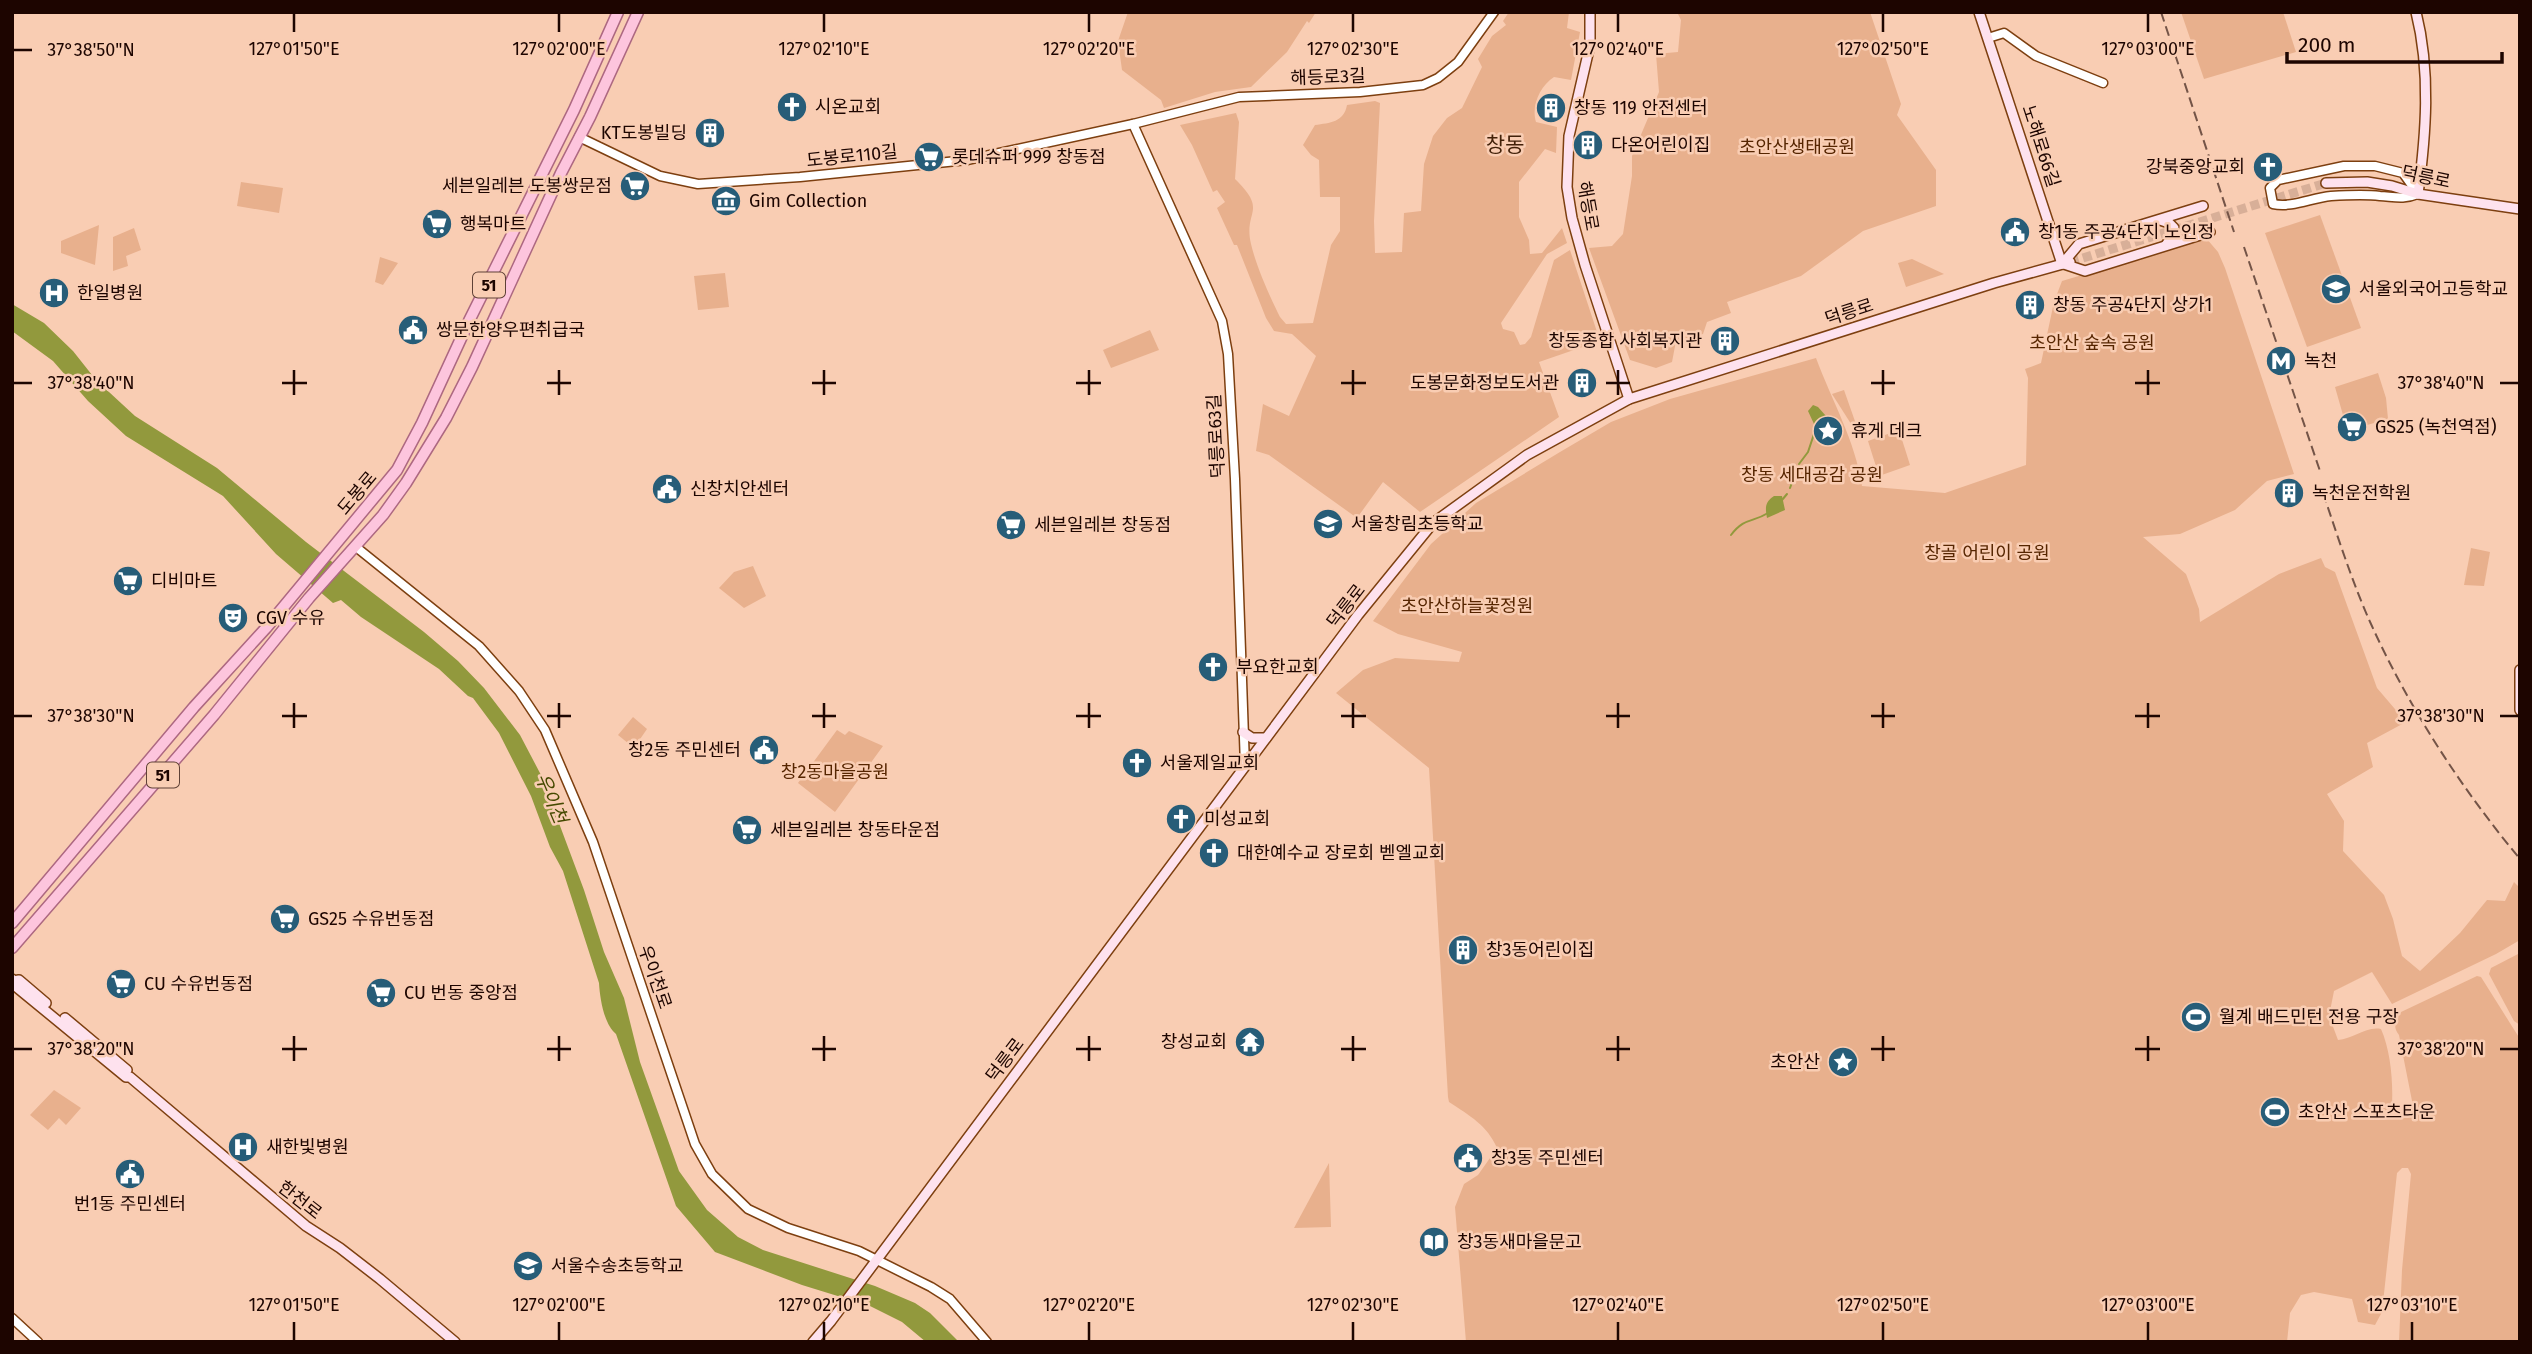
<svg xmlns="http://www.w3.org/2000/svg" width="2532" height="1354" viewBox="0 0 2532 1354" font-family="'Fira Sans','Noto Sans KR',sans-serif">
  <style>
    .green { fill: #e8b08d }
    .water { fill: #92993d }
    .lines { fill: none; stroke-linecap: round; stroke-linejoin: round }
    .stream { stroke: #92993d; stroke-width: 2 }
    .secondary-tunnel { stroke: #d8af98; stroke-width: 9; stroke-dasharray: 9 4.5; stroke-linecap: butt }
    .tertiary-casing { stroke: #7d3f10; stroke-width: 11 }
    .secondary-casing { stroke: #7d3f10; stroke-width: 12 }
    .primary-casing { stroke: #ad6881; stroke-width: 13 }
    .tertiary { stroke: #fff; stroke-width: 8 }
    .secondary { stroke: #fee2ee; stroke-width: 9 }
    .primary { stroke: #fdc5dd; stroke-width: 10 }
    .rail { stroke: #745447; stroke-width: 2; stroke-dasharray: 10 5; stroke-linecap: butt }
    .ticks { fill: none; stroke: #1d0500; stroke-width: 2.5 }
    .labels { text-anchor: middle; stroke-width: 5; stroke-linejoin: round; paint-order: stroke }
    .shield { fill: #f9cdb3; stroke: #5f4136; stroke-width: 2 }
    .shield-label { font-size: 16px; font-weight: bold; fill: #1d0500 }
    .street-label { font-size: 18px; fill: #1d0500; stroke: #f9cdb3 }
    .poi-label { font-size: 18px; fill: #1d0500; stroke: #f9cdb3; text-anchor: start }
    .park-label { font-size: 18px; fill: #562500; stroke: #f9cdb3 }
    .water-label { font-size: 19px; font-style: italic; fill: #454900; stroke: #f9cdb3 }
    .quarter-label { font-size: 21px; fill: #422109; stroke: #f9cdb3 }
    .ticks-label { font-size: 18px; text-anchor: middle; fill: #1d0500; stroke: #f9cdb3; stroke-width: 5; stroke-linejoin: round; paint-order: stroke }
  </style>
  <rect width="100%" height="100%" fill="#f9cdb3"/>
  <g class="green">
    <polygon points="1128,12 1316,12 1309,23 1307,21 1287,52 1251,87 1215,92 1164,108 1161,100 1122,70 1118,41"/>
    <path d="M1509,12h60l-2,16 13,4 -9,48 -17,-3c-14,9 -23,29 -18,45l21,5 -1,26 -11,-4 -26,33v35l10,23 1,14 12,-1 20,-25 5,15 -20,11 -46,69 2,6 11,3 6,13 5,-1 6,-7 23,-77 16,-10 30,91 -61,21 20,55 -139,95 -37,-30 -26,36 -88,-63 -13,-4 7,-47 26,12 27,-60 -24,-22 -18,-3 -8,-13 -29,-73h-3l-17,-37 8,-6 -8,-12 -4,2 -21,-47 -12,-20 56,-12 3,9 -4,57c34,33 8,31 16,65 5,22 19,53 29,73l6,7 27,-1 18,-78 9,-14v-34h-20l-1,-37 -8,-5 -8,-10 12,-20c15,-2 29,-3 32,-20l28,-4 5,2 -6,118 1,32 27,-1 2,-39 17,-2 3,-47 9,-28 14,-18 15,-10 20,-41 -4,-8 14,-23 14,-11 -3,-4z"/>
    <polygon points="1677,12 1870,12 1901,104 1897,115 1936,170 1936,206 1863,231 1801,276 1727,302 1731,313 1707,322 1703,334 1676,341 1672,362 1656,368 1630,360 1589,248 1612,246 1623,234 1632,176 1632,156 1659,92 1656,54 1678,52 1681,20"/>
    <polygon points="2181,12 2283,12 2296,52 2204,79"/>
    <polygon points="241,182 283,188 279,213 237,206"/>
    <polygon points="2320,215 2361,328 2307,347 2265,233"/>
    <polygon points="99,225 95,265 61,253 61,241"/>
    <polygon points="134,228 141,250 126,256 128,266 113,271 113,237"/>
    <path d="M2206,238l12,14 7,16 69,206 -27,7 -32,29 -55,24 -37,3 43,37 13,35 1,13 79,-48 42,-16 4,9 10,5 42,116 29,34 -39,21 6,24 -46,27 17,27 -1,30 41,44 9,24 9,37 18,15 40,-38 27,-33 18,1 9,-19 6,6v52l-24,14 -104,50 -20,-32 -38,19 -5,25 9,24c15,-1 28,-14 43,-11 11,25 13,62 10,89l24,-2 -16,-81c-7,-9 -3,-15 2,-23l76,-36 4,1 39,62 -2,27 2,1v275h-121l3,-72 9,-96 -3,-6h-6l-5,5 -15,139 -7,13 -17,-3 -6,-23 -38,-7 -13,3 -11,18 -3,29h-821l-11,-135 9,-23 14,-9 19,-27c-10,-23 -27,-32 -48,-46l-1,-5 -19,-329 -93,-75 27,-23 32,-12 64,4 3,-10 -64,-18 -25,-13 58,-77 45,-41 84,-51 51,-30 59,-23 146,-41c16,43 39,82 46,128l83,7 81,-28 2,-87 -3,-9 16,-6 13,-61 8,-21z"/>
    <polygon points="380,257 398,263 383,285 375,282"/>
    <polygon points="1912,259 1944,274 1906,287 1898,263"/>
    <polygon points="725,273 729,307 698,310 694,276"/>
    <polygon points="1150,330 1159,350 1111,368 1103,350"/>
    <polygon points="2378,373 2386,398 2388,419 2360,427 2355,413 2343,415 2335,387"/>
    <polygon points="1844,390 1857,427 1853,427 1832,394"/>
    <polygon points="1899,430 1910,465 1879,476 1868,441"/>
    <polygon points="2471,548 2490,552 2484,586 2464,585"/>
    <polygon points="753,566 766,596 744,608 719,588 734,572"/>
    <polygon points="633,717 647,729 634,748 618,735"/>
    <polygon points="837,730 845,735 849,731 883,746 835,812 798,783"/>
    <polygon points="2520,953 2520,1025 2514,1021 2489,974 2491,968"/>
    <polygon points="54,1090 81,1108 66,1125 59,1118 48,1130 30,1115"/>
    <polygon points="1329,1163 1331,1227 1294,1228"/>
  </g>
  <g class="water">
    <path d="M12,304l32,19 29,28 23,29 39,36 82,52 89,74 118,90 34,29 26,27 36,47 21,40 43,115 20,62 20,46 16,64 39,109 28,39 31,27 25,13 112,36 40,17 15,10 29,29h-33l-24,-20 -32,-16 -68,-21 -87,-33 -39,-46 -60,-172c-12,-10 -16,-35 -17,-51l-36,-112 -13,-24 -19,-51 -32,-63 -26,-35 -5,-2 -29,-27 -78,-52 -20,-17 -8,3 -57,-49 -53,-58 -97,-60 -38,-35 -35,-40 -41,-30z"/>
    <polygon points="1813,405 1818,407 1826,416 1825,425 1820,427 1814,424 1808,411"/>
    <path d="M1774,496h8l3,14 -18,8c-2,-11 -2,-16 7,-22z"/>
  </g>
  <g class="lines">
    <g class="stream">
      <polyline points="1799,464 1808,452 1817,425"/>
      <polyline points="1790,488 1796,472"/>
      <polyline points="1782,500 1787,494"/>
      <path d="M1731,535c14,-18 21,-12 37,-22"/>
    </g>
    <polyline class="secondary-tunnel" points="2070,262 2326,183"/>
    <g class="tertiary-casing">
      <g id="tertiary">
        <polyline points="1988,38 2004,33 2036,56 2103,83"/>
        <polyline points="1133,124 1222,321 1228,354 1235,479 1245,766"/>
        <polyline points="579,137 660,176 698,184 800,177 967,160 1133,124 1239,97 1360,92 1423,85 1438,78 1458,62 1494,12"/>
        <path d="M2344,166h31l28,7 15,21c-15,6 -23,3 -38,2 -15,-2 -33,-1 -49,0 -20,2 -39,12 -58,8l-3,-16 8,-8z"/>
        <polyline points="356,547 479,646 519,691 545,730 593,842 695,1144 712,1174 748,1209 788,1228 859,1251 931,1287 950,1299 987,1342"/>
        <polyline points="12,1318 38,1342"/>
      </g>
    </g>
    <g class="secondary-casing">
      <g id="secondary">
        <polyline points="1590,12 1590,45 1569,136 1567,187 1572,218 1585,265 1629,399"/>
        <polyline points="1979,12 2062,264"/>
        <path d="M2416,12c15,60 10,122 2,182"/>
        <polyline points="2326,183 2367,182 2392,186 2418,194 2520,209"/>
        <polyline points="2160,220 2169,223 2174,228 2173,235 2166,245"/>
        <polyline points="2063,263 2079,244 2203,206"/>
        <polyline points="2064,264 2085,271 2210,232"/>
        <polyline points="2520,670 2520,710"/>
        <polyline points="1243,732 1252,738 1266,738"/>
        <polyline points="12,979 14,985 126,1077 130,1077 306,1226 340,1248 380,1279 455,1342"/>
        <polyline points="14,981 19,980 46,1003"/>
        <polyline points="65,1018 127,1070"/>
        <polyline points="813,1342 831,1321 1358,615 1433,523 1527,455 1629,399 1994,283 2070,262"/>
      </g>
    </g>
    <g class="primary-casing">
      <g id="primary">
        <polyline points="12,923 194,707 266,628 397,470 422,423 469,321 574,110 618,12"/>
        <polyline points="12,948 214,715 309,598 383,515 406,483 446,418 472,367 561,173 590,117 638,12"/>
      </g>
    </g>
    <use href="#tertiary" class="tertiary"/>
    <use href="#secondary" class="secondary"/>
    <use href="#primary" class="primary"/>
    <g class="rail">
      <polyline points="2161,12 2234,232"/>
      <polyline points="2244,247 2321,474"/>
      <path d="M2323,493c15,44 29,89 48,131 38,84 90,164 149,235"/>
    </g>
  </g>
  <path class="ticks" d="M294,14v18M559,14v18M824,14v18M1089,14v18M1353,14v18M1618,14v18M1883,14v18M2148,14v18M14,50h18M294,370v25M559,370v25M824,370v25M1089,370v25M1353,370v25M1618,370v25M1883,370v25M2148,370v25M14,383h18M282,383h25M547,383h24M812,383h24M1076,383h25M1341,383h25M1606,383h24M1871,383h24M2135,383h25M2500,383h18M294,703v25M559,703v25M824,703v25M1089,703v25M1353,703v25M1618,703v25M1883,703v25M2148,703v25M14,716h18M282,716h25M547,716h24M812,716h24M1076,716h25M1341,716h25M1606,716h24M1871,716h24M2135,716h25M2500,716h18M294,1036v25M559,1036v25M824,1036v25M1089,1036v25M1353,1036v25M1618,1036v25M1883,1036v25M2148,1036v25M14,1049h18M282,1049h25M547,1049h24M812,1049h24M1076,1049h25M1341,1049h25M1606,1049h24M1871,1049h24M2135,1049h25M2500,1049h18M294,1322v18M559,1322v18M824,1322v18M1089,1322v18M1353,1322v18M1618,1322v18M1883,1322v18M2148,1322v18M2412,1322v18"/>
  <defs>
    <g id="church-disc" transform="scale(1.575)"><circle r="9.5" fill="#275d78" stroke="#f9cdb3"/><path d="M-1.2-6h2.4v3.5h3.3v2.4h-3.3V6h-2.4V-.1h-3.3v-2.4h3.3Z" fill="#fff"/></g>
    <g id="building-disc" transform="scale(1.575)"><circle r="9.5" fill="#275d78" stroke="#f9cdb3"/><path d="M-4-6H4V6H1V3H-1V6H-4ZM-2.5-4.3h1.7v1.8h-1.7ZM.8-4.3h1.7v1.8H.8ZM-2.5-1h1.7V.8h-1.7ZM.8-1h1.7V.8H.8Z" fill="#fff"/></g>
    <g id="supermarket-disc" transform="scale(1.575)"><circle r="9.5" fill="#275d78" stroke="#f9cdb3"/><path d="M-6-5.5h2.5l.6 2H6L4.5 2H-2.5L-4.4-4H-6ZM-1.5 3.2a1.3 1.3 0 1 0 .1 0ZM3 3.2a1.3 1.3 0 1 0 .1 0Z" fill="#fff"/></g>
    <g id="museum-disc" transform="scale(1.575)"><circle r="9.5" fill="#275d78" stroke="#f9cdb3"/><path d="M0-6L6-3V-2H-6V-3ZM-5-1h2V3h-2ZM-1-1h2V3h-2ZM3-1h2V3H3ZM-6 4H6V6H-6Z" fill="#fff"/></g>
    <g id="civic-disc" transform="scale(1.575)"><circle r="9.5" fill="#275d78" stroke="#f9cdb3"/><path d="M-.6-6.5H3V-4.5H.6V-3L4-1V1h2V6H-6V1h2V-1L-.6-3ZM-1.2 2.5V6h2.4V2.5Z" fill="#fff"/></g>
    <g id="school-disc" transform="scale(1.575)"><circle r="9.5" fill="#275d78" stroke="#f9cdb3"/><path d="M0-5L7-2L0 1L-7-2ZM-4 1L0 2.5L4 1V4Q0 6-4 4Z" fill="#fff"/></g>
    <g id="hospital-disc" transform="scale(1.575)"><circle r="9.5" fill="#275d78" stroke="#f9cdb3"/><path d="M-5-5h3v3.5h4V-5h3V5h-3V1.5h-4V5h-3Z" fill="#fff"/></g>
    <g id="metro-disc" transform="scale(1.575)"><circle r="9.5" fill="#275d78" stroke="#f9cdb3"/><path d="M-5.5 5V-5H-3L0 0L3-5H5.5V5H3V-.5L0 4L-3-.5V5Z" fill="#fff"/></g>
    <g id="sight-disc" transform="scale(1.575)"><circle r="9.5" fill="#275d78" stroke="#f9cdb3"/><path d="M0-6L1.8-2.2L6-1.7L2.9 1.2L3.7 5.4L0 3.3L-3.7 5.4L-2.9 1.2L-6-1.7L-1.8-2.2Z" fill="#fff"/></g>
    <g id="theatre-disc" transform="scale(1.575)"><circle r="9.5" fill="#275d78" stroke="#f9cdb3"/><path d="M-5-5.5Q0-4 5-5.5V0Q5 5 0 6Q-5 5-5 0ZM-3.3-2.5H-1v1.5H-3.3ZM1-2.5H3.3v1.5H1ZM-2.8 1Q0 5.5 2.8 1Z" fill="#fff"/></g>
    <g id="stadium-disc" transform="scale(1.575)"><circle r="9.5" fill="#275d78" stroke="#f9cdb3"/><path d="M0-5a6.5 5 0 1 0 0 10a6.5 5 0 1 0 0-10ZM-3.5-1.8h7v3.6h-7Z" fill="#fff"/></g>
    <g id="temple-disc" transform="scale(1.575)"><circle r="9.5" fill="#275d78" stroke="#f9cdb3"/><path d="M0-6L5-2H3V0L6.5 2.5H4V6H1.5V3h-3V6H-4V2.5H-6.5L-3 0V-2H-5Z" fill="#fff"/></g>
    <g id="library-disc" transform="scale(1.575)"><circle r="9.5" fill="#275d78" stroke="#f9cdb3"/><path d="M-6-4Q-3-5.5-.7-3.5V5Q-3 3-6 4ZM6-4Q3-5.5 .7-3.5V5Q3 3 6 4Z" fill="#fff"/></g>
  </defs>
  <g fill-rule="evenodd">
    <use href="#church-disc" x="792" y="107"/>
    <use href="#building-disc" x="1551" y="108"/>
    <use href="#building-disc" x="710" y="133"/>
    <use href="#building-disc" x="1588" y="145"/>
    <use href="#supermarket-disc" x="929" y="157"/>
    <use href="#church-disc" x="2268" y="167"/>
    <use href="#supermarket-disc" x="635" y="186"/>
    <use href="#museum-disc" x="726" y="201"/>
    <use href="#supermarket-disc" x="437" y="224"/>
    <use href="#civic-disc" x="2015" y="232"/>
    <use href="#school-disc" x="2336" y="289"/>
    <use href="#hospital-disc" x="54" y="293"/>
    <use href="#building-disc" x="2030" y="305"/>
    <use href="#civic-disc" x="413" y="330"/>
    <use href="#building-disc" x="1725" y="341"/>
    <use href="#metro-disc" x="2281" y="361"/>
    <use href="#building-disc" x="1582" y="383"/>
    <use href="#supermarket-disc" x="2352" y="427"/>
    <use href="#sight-disc" x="1828" y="431"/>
    <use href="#civic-disc" x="667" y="489"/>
    <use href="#building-disc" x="2289" y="493"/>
    <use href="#school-disc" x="1328" y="524"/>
    <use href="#supermarket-disc" x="1011" y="525"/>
    <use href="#supermarket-disc" x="128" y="581"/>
    <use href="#theatre-disc" x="233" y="618"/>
    <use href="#church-disc" x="1213" y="667"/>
    <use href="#civic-disc" x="764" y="750"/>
    <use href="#church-disc" x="1137" y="763"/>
    <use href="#church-disc" x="1181" y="819"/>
    <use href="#supermarket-disc" x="747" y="830"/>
    <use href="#church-disc" x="1214" y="853"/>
    <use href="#supermarket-disc" x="285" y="919"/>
    <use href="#building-disc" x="1463" y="950"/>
    <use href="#supermarket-disc" x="121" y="984"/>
    <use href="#supermarket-disc" x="381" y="993"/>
    <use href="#stadium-disc" x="2196" y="1017"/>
    <use href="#temple-disc" x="1250" y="1042"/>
    <use href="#sight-disc" x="1843" y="1062"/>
    <use href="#stadium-disc" x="2275" y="1112"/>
    <use href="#hospital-disc" x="243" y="1147"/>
    <use href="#civic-disc" x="1468" y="1158"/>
    <use href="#civic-disc" x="130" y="1174"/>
    <use href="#library-disc" x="1434" y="1242"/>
    <use href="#school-disc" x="528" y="1266"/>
  </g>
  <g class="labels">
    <g class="shield">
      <rect x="473" y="272.5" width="32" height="25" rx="5"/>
      <rect x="147" y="762.5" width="32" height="25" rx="5"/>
    </g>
    <g class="shield-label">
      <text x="489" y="291">51</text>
      <text x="163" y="781">51</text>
    </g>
    <g class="street-label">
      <text transform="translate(1328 77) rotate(-2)" y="6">해등로3길</text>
      <text transform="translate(2041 146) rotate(72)" y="6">노해로66길</text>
      <text transform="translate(852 156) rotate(-6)" y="6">도봉로110길</text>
      <text transform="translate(2426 177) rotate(12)" y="6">덕릉로</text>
      <text transform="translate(1588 206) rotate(80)" y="6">해등로</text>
      <text transform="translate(1849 312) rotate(-18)" y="6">덕릉로</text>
      <text transform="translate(1216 436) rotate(-93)" y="6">덕릉로63길</text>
      <text transform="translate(357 493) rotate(-50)" y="6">도봉로</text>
      <text transform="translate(1346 606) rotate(-52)" y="6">덕릉로</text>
      <text transform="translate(655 977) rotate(71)" y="6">우이천로</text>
      <text transform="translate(1005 1060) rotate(-53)" y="6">덕릉로</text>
      <text transform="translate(300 1200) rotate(38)" y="6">한천로</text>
    </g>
    <g class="poi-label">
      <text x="815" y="113">시온교회</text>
      <text x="1574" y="114">창동 119 안전센터</text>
      <text x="687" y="139" text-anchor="end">KT도봉빌딩</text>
      <text x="1611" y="151">다온어린이집</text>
      <text x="952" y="163">롯데슈퍼 999 창동점</text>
      <text x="2245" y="173" text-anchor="end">강북중앙교회</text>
      <text x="612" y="192" text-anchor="end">세븐일레븐 도봉쌍문점</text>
      <text x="749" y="207">Gim Collection</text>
      <text x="460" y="230">행복마트</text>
      <text x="2038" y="238">창1동 주공4단지 노인정</text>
      <text x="2359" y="295">서울외국어고등학교</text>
      <text x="77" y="299">한일병원</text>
      <text x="2053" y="311">창동 주공4단지 상가1</text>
      <text x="436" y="336">쌍문한양우편취급국</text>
      <text x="1702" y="347" text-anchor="end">창동종합 사회복지관</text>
      <text x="2304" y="367">녹천</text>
      <text x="1559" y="389" text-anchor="end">도봉문화정보도서관</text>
      <text x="2375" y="433">GS25 (녹천역점)</text>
      <text x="1851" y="437">휴게 데크</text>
      <text x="690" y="495">신창치안센터</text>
      <text x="2312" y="499">녹천운전학원</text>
      <text x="1351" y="530">서울창림초등학교</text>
      <text x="1034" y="531">세븐일레븐 창동점</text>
      <text x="151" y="587">디비마트</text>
      <text x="256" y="624">CGV 수유</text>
      <text x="1236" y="673">부요한교회</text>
      <text x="741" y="756" text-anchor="end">창2동 주민센터</text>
      <text x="1160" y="769">서울제일교회</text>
      <text x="1204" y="825">미성교회</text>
      <text x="770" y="836">세븐일레븐 창동타운점</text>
      <text x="1237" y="859">대한예수교 장로회 벧엘교회</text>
      <text x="308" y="925">GS25 수유번동점</text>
      <text x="1486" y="956">창3동어린이집</text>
      <text x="144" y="990">CU 수유번동점</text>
      <text x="404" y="999">CU 번동 중앙점</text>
      <text x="2219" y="1023">월계 배드민턴 전용 구장</text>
      <text x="1227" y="1048" text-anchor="end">창성교회</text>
      <text x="1820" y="1068" text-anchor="end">초안산</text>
      <text x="2298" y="1118">초안산 스포츠타운</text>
      <text x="266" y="1153">새한빛병원</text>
      <text x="1491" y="1164">창3동 주민센터</text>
      <text x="130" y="1210" text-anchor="middle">번1동 주민센터</text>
      <text x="1457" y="1248">창3동새마을문고</text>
      <text x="551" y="1272">서울수송초등학교</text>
    </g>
    <g class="park-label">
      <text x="1797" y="153">초안산생태공원</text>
      <text x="2092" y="349">초안산 숲속 공원</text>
      <text x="1812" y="481">창동 세대공감 공원</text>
      <text x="1987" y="559">창골 어린이 공원</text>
      <text x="1467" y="612">초안산하늘꽃정원</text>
      <text x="835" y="778">창2동마을공원</text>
    </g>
    <g class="water-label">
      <text transform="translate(552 798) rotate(67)" y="7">우이천</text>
    </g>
    <g class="quarter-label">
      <text x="1505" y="152">창동</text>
    </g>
  </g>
  <g class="ticks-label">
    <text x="294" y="55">127°01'50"E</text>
    <text x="559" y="55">127°02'00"E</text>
    <text x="824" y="55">127°02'10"E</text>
    <text x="1089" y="55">127°02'20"E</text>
    <text x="1353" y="55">127°02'30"E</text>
    <text x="1618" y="55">127°02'40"E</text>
    <text x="1883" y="55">127°02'50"E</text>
    <text x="2148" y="55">127°03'00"E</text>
    <text x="91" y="56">37°38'50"N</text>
    <text x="91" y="389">37°38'40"N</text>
    <text x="2441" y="389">37°38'40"N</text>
    <text x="91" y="722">37°38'30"N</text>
    <text x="2441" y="722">37°38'30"N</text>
    <text x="91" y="1055">37°38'20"N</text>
    <text x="2441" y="1055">37°38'20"N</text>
    <text x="294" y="1311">127°01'50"E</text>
    <text x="559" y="1311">127°02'00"E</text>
    <text x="824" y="1311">127°02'10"E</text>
    <text x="1089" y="1311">127°02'20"E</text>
    <text x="1353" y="1311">127°02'30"E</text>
    <text x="1618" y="1311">127°02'40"E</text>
    <text x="1883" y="1311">127°02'50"E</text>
    <text x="2148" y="1311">127°03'00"E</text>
    <text x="2412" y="1311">127°03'10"E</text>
  </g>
  <rect width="2532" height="1354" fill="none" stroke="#1d0500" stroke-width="28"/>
  <path d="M2287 52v10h215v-10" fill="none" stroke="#1d0500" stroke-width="3.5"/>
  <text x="2298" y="52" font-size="21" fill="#1d0500" stroke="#f9cdb3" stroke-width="5" paint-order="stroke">200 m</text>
</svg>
